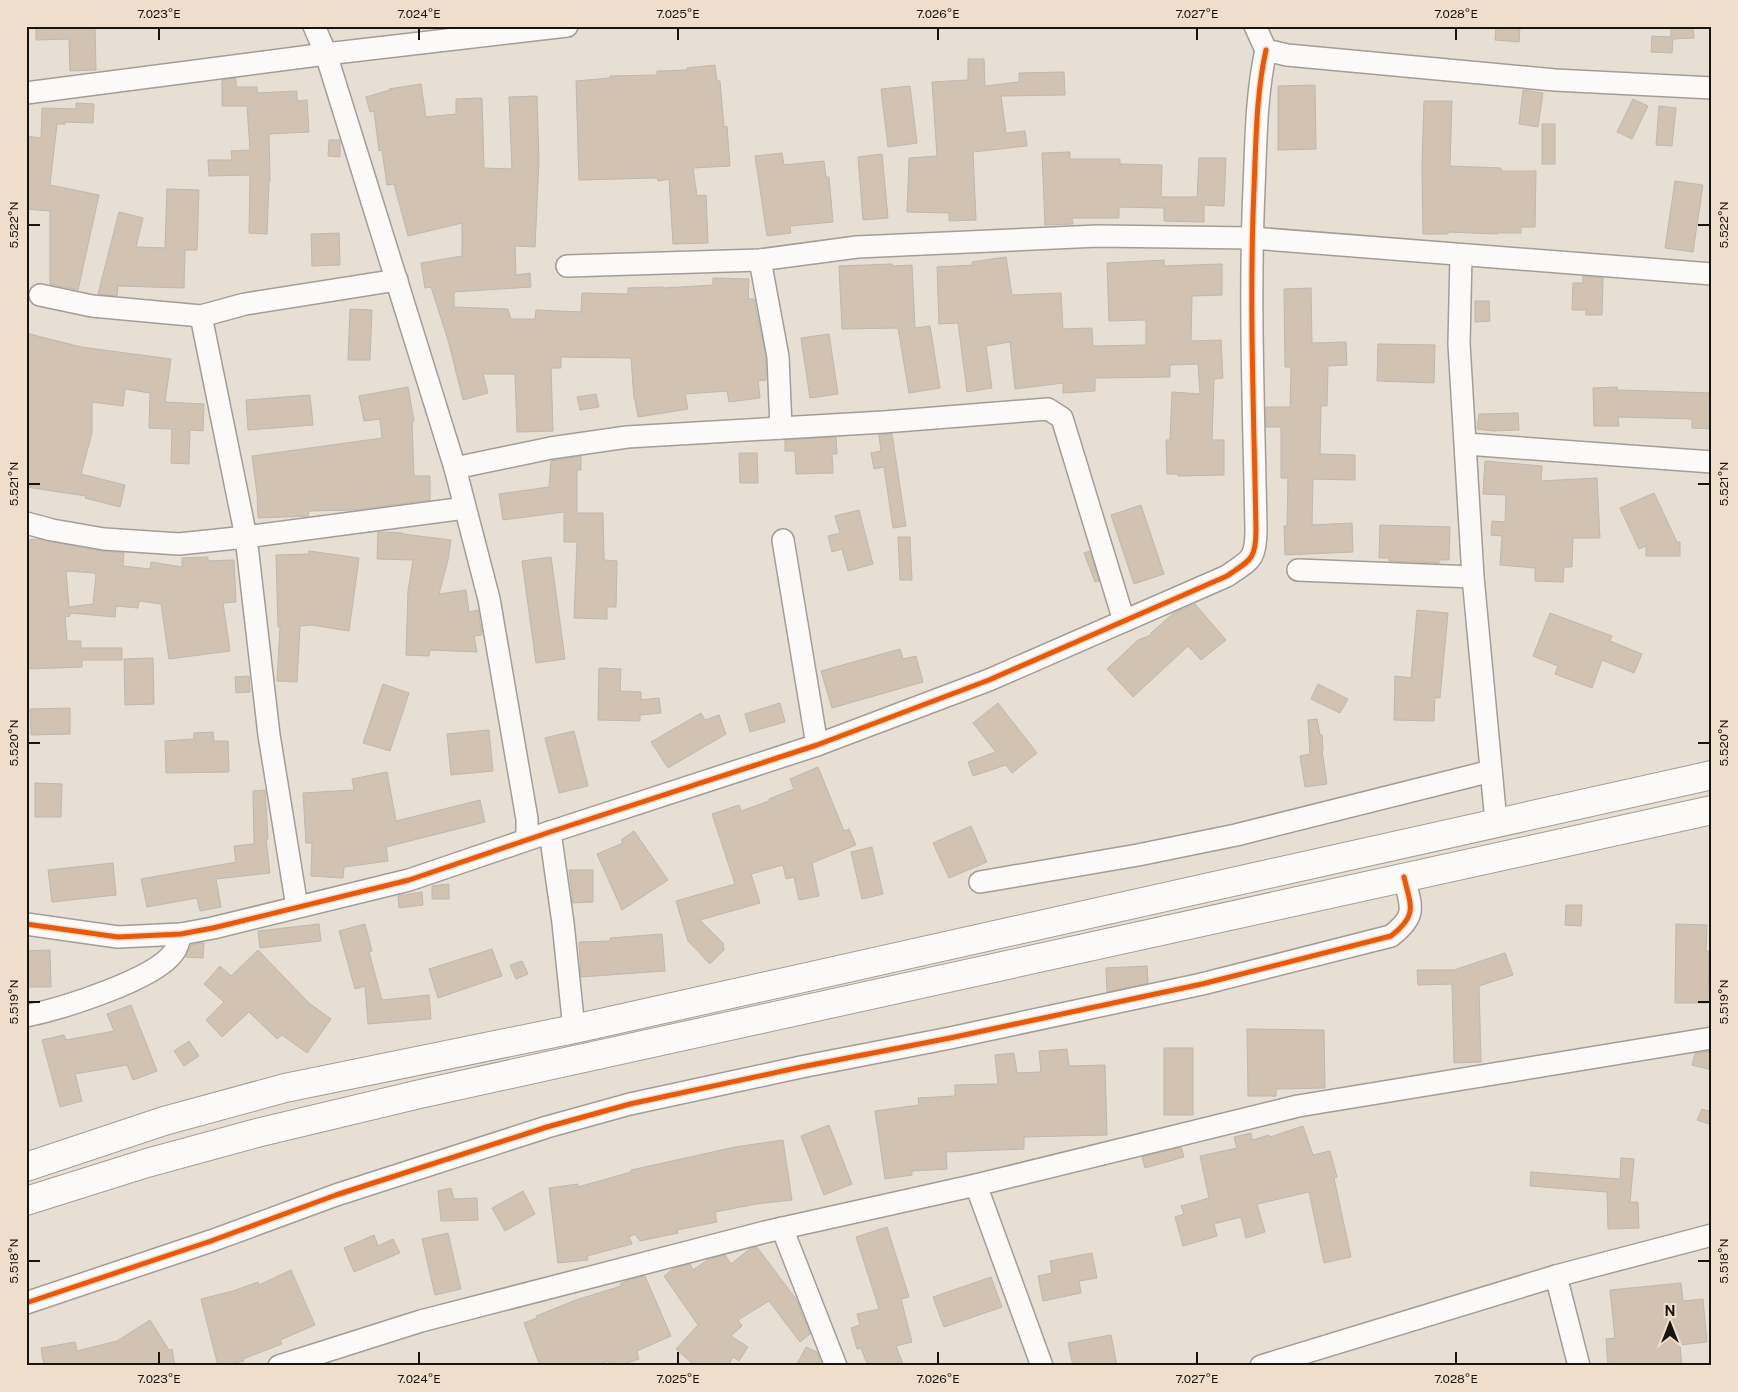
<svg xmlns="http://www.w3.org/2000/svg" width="1738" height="1392" viewBox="0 0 1738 1392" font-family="'Public Sans',sans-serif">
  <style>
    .building { fill: #d1c2b2; stroke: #beb8b0; fill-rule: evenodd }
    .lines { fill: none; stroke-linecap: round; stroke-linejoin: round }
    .minor-casing { stroke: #a49d95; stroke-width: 24 }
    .major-casing { stroke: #a49d95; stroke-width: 30 }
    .minor { stroke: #fbfaf9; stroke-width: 21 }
    .major { stroke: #fbfaf9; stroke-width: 28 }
    .cycleway-casing { stroke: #efdecc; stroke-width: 8 }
    .cycleway { stroke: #e8590c; stroke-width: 5 }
    .ticks { fill: none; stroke: #19140d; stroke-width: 2 }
    .neatline { fill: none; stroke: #19140d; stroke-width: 2 }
    .ticks-label { font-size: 12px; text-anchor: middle; fill: #19140d }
  </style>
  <rect width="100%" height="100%" fill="#e7ded4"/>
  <g class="building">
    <polygon points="36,26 95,26 96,70 70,71 69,39 36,40"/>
    <polygon points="1496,26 1520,26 1519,42 1495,40"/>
    <polygon points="1671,26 1693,26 1694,38 1673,39 1672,53 1651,52 1652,36 1671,37"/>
    <polygon points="968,59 984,59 985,86 1019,82 1019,73 1064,72 1065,95 1001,96 1006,133 1025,131 1027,146 973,152 976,220 949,221 949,213 907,212 909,158 937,156 932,82 968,80"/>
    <polygon points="715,65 717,81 720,81 724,127 727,126 730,166 693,168 697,196 706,195 708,243 673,244 669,179 658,181 657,178 579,180 576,81 610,78 610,76 657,75 657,71 687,70 687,68"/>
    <polygon points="236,78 236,87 257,87 257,93 297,91 297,101 307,100 309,132 269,134 270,181 269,181 267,234 249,233 250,175 209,176 208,160 232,160 231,151 250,150 247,106 222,106 222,80"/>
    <polygon points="421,84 426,117 456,114 456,99 482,98 484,168 512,169 509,97 537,96 539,161 535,247 515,246 516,275 530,273 531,287 454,292 454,307 508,309 511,319 535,319 536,310 581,312 582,293 628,294 628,288 664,287 664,288 713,285 713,278 749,279 748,299 754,299 766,358 766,380 758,381 760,398 729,402 727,391 685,394 688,409 638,417 635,399 634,399 631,358 561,357 561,368 551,368 553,431 517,432 515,374 483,374 488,393 463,400 448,340 431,287 425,288 421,263 462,256 462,223 408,236 394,184 387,185 382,150 379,151 374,111 370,112 366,97 390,90 389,89"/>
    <polygon points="1315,85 1316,149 1278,150 1278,86"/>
    <polygon points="910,86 917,143 888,147 881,89"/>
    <polygon points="1523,90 1543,93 1538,127 1519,124"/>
    <polygon points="1633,99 1648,106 1632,139 1617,132"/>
    <polygon points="1424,101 1452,101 1450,166 1501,168 1501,171 1536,171 1535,227 1521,227 1521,233 1497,233 1497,234 1448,232 1448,234 1423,234 1422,166"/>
    <polygon points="76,103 94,104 93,123 65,122 65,124 57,124 50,185 99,195 78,290 50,284 50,211 26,209 26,136 41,138 42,108 76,109"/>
    <polygon points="1659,106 1676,108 1672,146 1656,145"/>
    <rect x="1542" y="124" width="13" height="40"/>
    <polygon points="329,140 340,140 340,157 328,156"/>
    <polygon points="1070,152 1070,159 1120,159 1120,164 1162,165 1161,197 1197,197 1199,158 1226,158 1224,206 1204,205 1204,222 1164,221 1164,208 1119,207 1119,218 1072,218 1073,224 1045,225 1042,153"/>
    <polygon points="782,153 784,165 824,161 826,177 829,177 833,222 790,226 791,233 767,236 755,156"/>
    <polygon points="882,154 888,218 863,220 858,157"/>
    <polygon points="1675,181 1703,185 1693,252 1665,248"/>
    <polygon points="167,189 199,190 197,250 185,250 184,288 118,286 117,296 98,294 119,212 143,218 136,247 165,248"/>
    <polygon points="339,233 340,265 312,266 311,234"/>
    <polygon points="1006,257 1012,295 1061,293 1063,329 1092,328 1093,346 1146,345 1146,320 1109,321 1107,263 1164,260 1164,266 1222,264 1222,295 1192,296 1191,341 1221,340 1223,378 1214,379 1212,440 1224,440 1224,475 1178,476 1178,474 1167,474 1166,440 1170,440 1172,392 1200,394 1198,364 1170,365 1170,377 1095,378 1095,391 1063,393 1063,383 1015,389 1010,342 986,346 992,388 967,392 958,323 939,324 937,267 973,265 972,262"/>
    <polygon points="892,264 893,266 912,265 915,328 930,326 940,388 909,393 898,328 842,329 839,266"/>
    <polygon points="1583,276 1603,278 1602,315 1586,315 1586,310 1572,310 1573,283 1583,283"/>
    <polygon points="1311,288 1312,343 1346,342 1347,365 1328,366 1327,406 1321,406 1320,454 1355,455 1355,480 1313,479 1312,525 1352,523 1353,552 1285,555 1284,526 1287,526 1288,478 1281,478 1281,427 1266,427 1266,407 1290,407 1291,367 1285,367 1284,289"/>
    <polygon points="1475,301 1489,301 1490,321 1475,322"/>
    <polygon points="350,309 372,310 370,360 348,360"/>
    <polygon points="26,333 81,347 171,359 165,402 204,404 203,431 190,430 189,464 171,463 172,429 149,428 150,393 125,389 123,406 92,402 92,433 81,474 125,485 120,507 85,498 86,496 26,487"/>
    <polygon points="829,334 838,394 810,398 801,338"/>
    <polygon points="1378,344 1435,345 1434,383 1377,381"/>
    <polygon points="408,387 414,421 412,422 414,476 430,476 430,500 354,510 309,511 308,516 258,518 257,493 252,456 382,438 380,419 364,421 359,396"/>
    <polygon points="1617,387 1618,390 1712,393 1712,429 1692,428 1692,419 1618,417 1619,426 1594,426 1593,388"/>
    <polygon points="596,394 599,407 580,410 577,397"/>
    <polygon points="310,395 313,425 248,430 246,400"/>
    <polygon points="1518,413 1519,430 1493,431 1477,429 1479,414"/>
    <polygon points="892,434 906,526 893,528 884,467 874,469 871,453 881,451 879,435"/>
    <polygon points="836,437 837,454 832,454 833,473 796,474 795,451 785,451 785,440"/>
    <polygon points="739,453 757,453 758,483 740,483"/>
    <polygon points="581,456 581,470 577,470 577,513 603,513 604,560 617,561 616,607 607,607 607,619 574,618 577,542 564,542 564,512 503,520 499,494 549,487 551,461"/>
    <polygon points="1485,461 1542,466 1541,481 1597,478 1600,538 1573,538 1572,567 1564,567 1563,582 1535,581 1535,568 1500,565 1502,536 1491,535 1492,521 1505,522 1506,495 1483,494"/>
    <polygon points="1654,493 1677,542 1680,542 1680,556 1646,556 1646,546 1639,549 1620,508"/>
    <polygon points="1141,505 1164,574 1134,584 1111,515"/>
    <polygon points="859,510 873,564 848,571 842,549 832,552 828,536 840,533 835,516"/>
    <polygon points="1380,525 1450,527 1449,560 1439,560 1439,563 1389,561 1389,558 1379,558"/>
    <polygon points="378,532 403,533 403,534 451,540 448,560 439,594 466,590 469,612 478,610 482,635 474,636 477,652 430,650 429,656 406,655 408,591 413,560 377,559"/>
    <polygon points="898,537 910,537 912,580 900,580"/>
    <path d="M38,539l64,12 22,2 -1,13 27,3 1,-7 31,5v-9l26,-1v4l26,-1 2,42 -13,1 7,48 -61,8 -8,-55 -22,-3 -1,7 -22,-2 -1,11 -45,-4v3l-5,1 2,24h14v7h41v12h-40v7l-56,2v-129zM66,571l29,2 1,2 -3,29 -24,3z"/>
    <polygon points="309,551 359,558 349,631 312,625 300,626 297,682 277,681 280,627 278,627 276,555 309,554"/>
    <polygon points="1090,551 1099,581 1095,582 1084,553"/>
    <polygon points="551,557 565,659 536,663 522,561"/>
    <polygon points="1195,604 1226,640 1201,660 1188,646 1133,697 1107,669 1138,640 1151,635 1151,633 1174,613"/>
    <polygon points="1417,610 1448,613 1440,698 1435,697 1434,721 1394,720 1395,676 1411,678"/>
    <polygon points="1550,613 1612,636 1610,641 1642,654 1634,673 1602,660 1592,688 1555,674 1558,666 1533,656"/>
    <polygon points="900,649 903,659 916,656 923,682 832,708 821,671"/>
    <polygon points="153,658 154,704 125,705 124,659"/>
    <polygon points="599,668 621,669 620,691 641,692 641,700 659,698 661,713 640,715 640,721 598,720"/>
    <polygon points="249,676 250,692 236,693 235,677"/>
    <polygon points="383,684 409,693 390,751 363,743"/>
    <polygon points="1318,684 1348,699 1340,713 1311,699"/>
    <polygon points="780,703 785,722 750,732 745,714"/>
    <polygon points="998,703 1037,753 1012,773 1006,765 973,776 968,762 996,752 973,723"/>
    <polygon points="70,708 70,734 31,735 30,709"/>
    <polygon points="701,713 705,720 719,715 726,734 668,768 651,742"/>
    <polygon points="1317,719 1320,735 1322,735 1323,750 1322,750 1327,784 1305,787 1300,756 1310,754 1308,720"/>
    <polygon points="489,730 493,771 451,775 447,734"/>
    <polygon points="574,731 588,786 559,793 545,738"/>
    <polygon points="213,732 214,741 228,741 229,772 166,773 165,741 194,739 194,733"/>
    <polygon points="818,767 844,831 849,829 856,845 812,863 819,896 799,900 794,877 786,879 783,865 751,874 760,903 700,920 723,943 724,950 710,964 688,941 676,901 735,884 712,814 739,805 741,811 769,801 769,799 794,789 790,779"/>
    <polygon points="387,772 396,821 480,800 485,822 386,847 388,861 344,867 343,878 311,876 312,843 306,843 303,793 354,790 352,779"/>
    <polygon points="35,783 62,784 61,817 35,817"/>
    <polygon points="265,790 268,839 266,839 270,873 216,879 221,907 200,911 197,898 147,907 141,879 236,862 234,846 254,844 253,791"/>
    <polygon points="971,826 987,862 949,878 933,843"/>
    <polygon points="634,831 668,880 622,910 597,854 623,843 621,840"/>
    <polygon points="872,847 883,894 862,899 851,852"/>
    <polygon points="113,863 116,895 52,902 48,870"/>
    <polygon points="569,870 593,870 593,902 573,903"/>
    <polygon points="449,884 449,899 432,899 432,886"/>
    <polygon points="422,892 423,905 399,908 398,896"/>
    <polygon points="1566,905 1582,905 1581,926 1565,925"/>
    <polygon points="319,924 321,941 260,948 258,931"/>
    <polygon points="365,924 372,951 369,952 382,1000 429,995 431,1019 368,1024 365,986 355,989 339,931"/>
    <polygon points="1676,924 1707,925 1706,951 1709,951 1708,1003 1675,1003"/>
    <polygon points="662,934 665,971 581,977 579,942 610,941 610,938"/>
    <polygon points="199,943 204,943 203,958 185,957 191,945"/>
    <polygon points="492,949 502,976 438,998 429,969"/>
    <polygon points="50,950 51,987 26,987 26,951"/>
    <polygon points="258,950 309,1003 331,1019 307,1053 282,1035 277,1039 249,1012 222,1037 206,1020 224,1002 204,984 220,966 231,976"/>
    <polygon points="1505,953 1513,975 1479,986 1481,1062 1454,1063 1452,984 1418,985 1417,970 1454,970"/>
    <polygon points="522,961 528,974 516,979 510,965"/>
    <polygon points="1147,966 1148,983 1107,992 1106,968"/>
    <polygon points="131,1005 157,1071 133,1080 127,1065 75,1074 82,1101 60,1107 42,1040 64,1035 66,1040 114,1031 107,1014"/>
    <polygon points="1247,1029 1324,1030 1325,1088 1276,1089 1276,1096 1248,1096"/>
    <polygon points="189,1041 199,1056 184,1066 174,1051"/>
    <rect x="1164" y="1048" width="29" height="67"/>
    <polygon points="1067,1049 1069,1066 1105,1065 1107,1135 1024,1137 1024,1149 946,1152 947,1169 912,1171 912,1175 885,1179 875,1111 919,1105 918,1098 955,1096 955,1085 998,1084 995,1055 1014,1053 1017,1073 1041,1072 1039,1051"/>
    <polygon points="1712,1051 1712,1070 1692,1065 1695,1053"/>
    <polygon points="1702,1109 1712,1112 1712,1125 1697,1120"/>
    <polygon points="829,1125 852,1184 824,1195 801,1136"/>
    <polygon points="1303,1126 1313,1155 1330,1151 1337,1177 1334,1178 1351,1257 1324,1263 1309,1192 1257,1204 1265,1232 1246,1238 1241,1217 1214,1224 1217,1236 1183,1246 1175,1217 1184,1214 1181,1206 1209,1198 1200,1156 1237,1148 1234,1137 1251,1133 1252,1140 1269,1135 1270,1137"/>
    <polygon points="783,1140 792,1200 756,1204 715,1212 717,1222 677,1230 678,1233 640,1241 635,1234 629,1237 632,1244 587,1256 588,1260 558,1263 549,1188 578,1184 578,1187 631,1172 631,1170 672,1161 735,1147"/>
    <polygon points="1181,1147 1184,1157 1145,1168 1142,1157"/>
    <polygon points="1621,1158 1634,1159 1630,1202 1638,1202 1639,1228 1608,1229 1607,1192 1530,1186 1531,1172 1620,1179"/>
    <polygon points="451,1188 454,1199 477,1198 478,1220 441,1221 438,1191"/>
    <polygon points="523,1191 535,1214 505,1231 492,1208"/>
    <polygon points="887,1227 909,1297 901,1299 912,1342 896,1346 904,1366 868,1366 861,1348 857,1349 851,1328 860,1325 857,1314 879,1309 856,1237"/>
    <polygon points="448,1233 461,1289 435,1295 422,1239"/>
    <polygon points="374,1235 378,1246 393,1239 400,1253 354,1272 344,1248"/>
    <polygon points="757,1247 796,1299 810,1334 800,1342 769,1301 738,1320 742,1326 731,1336 748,1347 739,1361 733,1357 728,1366 695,1366 676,1349 698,1325 664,1276 674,1268 690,1264 693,1270 709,1259 725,1255 731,1264 751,1248"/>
    <polygon points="1092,1253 1097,1278 1079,1281 1081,1293 1043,1301 1038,1276 1052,1273 1050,1261"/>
    <polygon points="291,1270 315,1325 280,1340 282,1344 243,1359 244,1361 218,1366 201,1299 233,1291 258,1282 259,1285"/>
    <polygon points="645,1276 671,1336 637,1351 639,1359 618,1366 609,1366 608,1361 595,1366 540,1366 524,1323 537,1318 536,1316 576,1300 621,1286 620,1284 628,1280"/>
    <polygon points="991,1277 1002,1307 944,1327 933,1297"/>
    <polygon points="1681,1283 1683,1301 1703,1299 1707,1342 1680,1345 1682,1366 1608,1366 1606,1339 1615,1338 1610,1290"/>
    <polygon points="150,1320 169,1350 172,1349 175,1366 44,1366 41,1348 75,1342 77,1351 117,1341"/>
    <polygon points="1111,1335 1117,1366 1073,1366 1068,1343"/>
    <polygon points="806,1347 817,1352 822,1366 796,1366"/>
  </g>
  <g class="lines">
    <g class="minor-casing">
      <g id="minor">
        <polyline points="314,26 326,54 567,26"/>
        <polyline points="1255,26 1266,50 1287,55 1555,80 1712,88"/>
        <polyline points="26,93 326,54 455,468 489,599 527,819 527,839"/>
        <polyline points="1461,255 1459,344 1473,577 1496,822"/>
        <polyline points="760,260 778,357 781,428"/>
        <polyline points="567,266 760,260 857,247 1098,236 1252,238 1712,274"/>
        <polyline points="40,295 92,306 201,316 245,304 397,280"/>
        <polyline points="201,316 246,537 269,735 297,907"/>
        <polyline points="1466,444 1712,462"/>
        <polyline points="455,468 551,448 627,437 884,422 1048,409 1062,418 1124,621"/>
        <polyline points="26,523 52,530 104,539 179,544 246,537 465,508"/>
        <polyline points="783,540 817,745"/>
        <polyline points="1298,570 1473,577"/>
        <polyline points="550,832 563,923 574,1029"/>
        <polyline points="980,882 1138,855 1236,835 1491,771"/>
        <path d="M26,924l92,13 63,-3 32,-6 196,-48 141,-48 267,-87 172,-65 238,-104c23,-16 29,-16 29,-46 -2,-114 -7,-228 -2,-341 2,-47 2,-94 12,-139"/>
        <path d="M26,1016c34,-7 129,-36 148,-64 4,-5 5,-12 7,-18"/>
        <polyline points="976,1185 1042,1366"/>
        <polyline points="782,1228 836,1366"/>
        <polyline points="1556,1276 1579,1366"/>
        <path d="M26,1303l185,-62 125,-46 211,-68 83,-23 171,-37 149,-29 252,-54 189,-48c27,-21 20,-29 13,-59"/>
        <polyline points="279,1366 421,1321 765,1232 976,1185 1298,1106 1712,1038"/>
        <polyline points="1261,1366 1556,1276 1712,1235"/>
      </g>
    </g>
    <g class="major-casing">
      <g id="major">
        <polyline points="26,1167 164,1121 285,1088 574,1029 1712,775"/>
        <polyline points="26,1201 147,1163 257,1133 420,1094 1712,810"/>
      </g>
    </g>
    <use href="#minor" class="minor"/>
    <use href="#major" class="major"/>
    <g class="cycleway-casing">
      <g id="cycleway">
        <path d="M26,924l92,13 63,-3 32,-6 196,-48 141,-48 267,-87 172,-65 238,-104c23,-16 29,-16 29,-46 -2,-114 -7,-228 -2,-341 2,-47 2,-94 12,-139"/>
        <path d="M26,1303l185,-62 125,-46 211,-68 83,-23 171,-37 149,-29 252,-54 189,-48c27,-21 20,-29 13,-59"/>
      </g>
    </g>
    <use href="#cycleway" class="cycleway"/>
  </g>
  <path class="ticks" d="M159,28v12M419,28v12M678,28v12M938,28v12M1197,28v12M1456,28v12M28,225h12M1698,225h12M28,484h12M1698,484h12M28,743h12M1698,743h12M28,1002h12M1698,1002h12M28,1261h12M1698,1261h12M159,1352v12M419,1352v12M678,1352v12M938,1352v12M1197,1352v12M1456,1352v12"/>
  <rect width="1738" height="1392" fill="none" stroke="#efdecc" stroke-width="55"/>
  <g transform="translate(1670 1324)" stroke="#efdecc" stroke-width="4" paint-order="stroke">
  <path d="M0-4L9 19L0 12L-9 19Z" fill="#19140d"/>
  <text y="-8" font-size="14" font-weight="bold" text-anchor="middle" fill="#19140d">N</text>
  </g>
  <rect x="28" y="28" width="1682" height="1336" class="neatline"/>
  <g class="ticks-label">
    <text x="159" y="18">7.023°E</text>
    <text x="419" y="18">7.024°E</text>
    <text x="678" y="18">7.025°E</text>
    <text x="938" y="18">7.026°E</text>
    <text x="1197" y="18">7.027°E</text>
    <text x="1456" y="18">7.028°E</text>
    <text transform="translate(14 225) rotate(-90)" y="4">5.522°N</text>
    <text transform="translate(1724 225) rotate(-90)" y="4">5.522°N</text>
    <text transform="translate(14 484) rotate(-90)" y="4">5.521°N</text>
    <text transform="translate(1724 484) rotate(-90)" y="4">5.521°N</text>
    <text transform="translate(14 743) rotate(-90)" y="4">5.520°N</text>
    <text transform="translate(1724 743) rotate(-90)" y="4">5.520°N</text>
    <text transform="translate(14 1002) rotate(-90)" y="4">5.519°N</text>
    <text transform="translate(1724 1002) rotate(-90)" y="4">5.519°N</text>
    <text transform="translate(14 1261) rotate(-90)" y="4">5.518°N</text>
    <text transform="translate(1724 1261) rotate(-90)" y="4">5.518°N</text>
    <text x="159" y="1383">7.023°E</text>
    <text x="419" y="1383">7.024°E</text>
    <text x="678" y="1383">7.025°E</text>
    <text x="938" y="1383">7.026°E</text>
    <text x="1197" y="1383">7.027°E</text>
    <text x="1456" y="1383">7.028°E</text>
  </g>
</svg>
